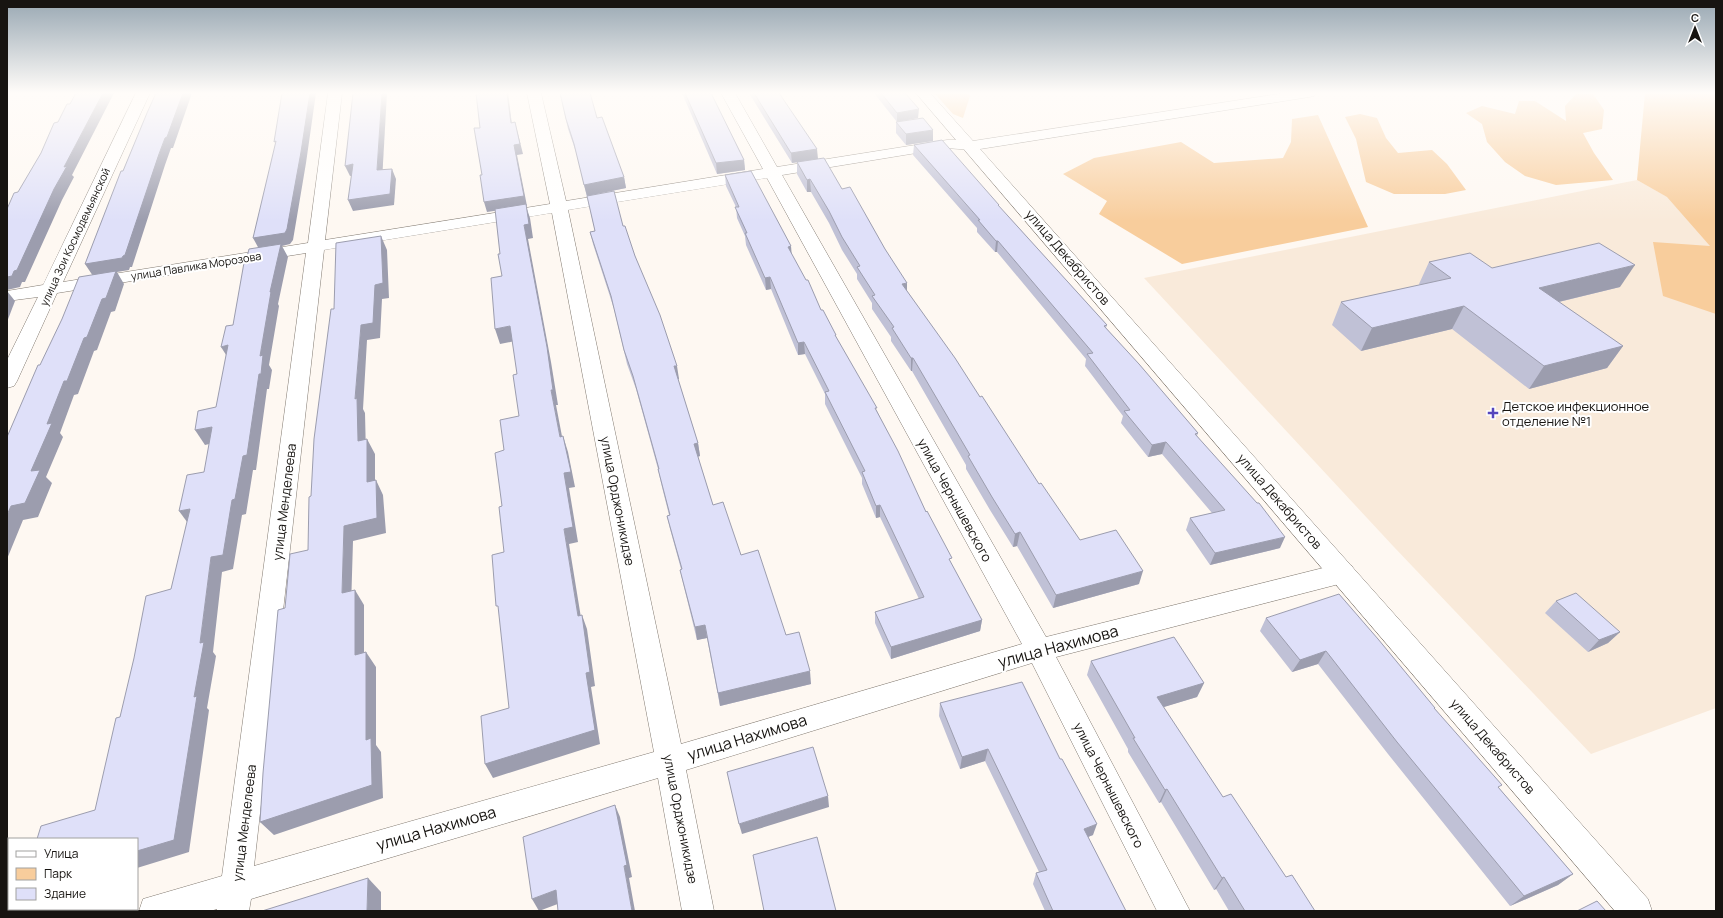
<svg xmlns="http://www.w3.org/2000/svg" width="1723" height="918" viewBox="0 0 1723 918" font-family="Manrope,sans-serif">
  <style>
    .built { fill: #f9eada }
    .green { fill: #f8cd9c }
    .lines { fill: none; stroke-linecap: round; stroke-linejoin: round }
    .minor-casing { stroke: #827a71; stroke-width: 1 }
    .tertiary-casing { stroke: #827a71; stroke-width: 1 }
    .minor { fill: #fff; fill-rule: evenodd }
    .tertiary { fill: #fff; fill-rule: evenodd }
    .wall { fill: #c0c1d6 }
    .shaded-wall { fill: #9c9dae }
    .building { fill: #dfe0f9; stroke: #9c9dae }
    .poi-dot { fill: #5546bd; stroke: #fff; stroke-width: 1.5 }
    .labels { text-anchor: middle; stroke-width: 4; stroke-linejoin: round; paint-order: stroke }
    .far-street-label { font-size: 11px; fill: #171411; stroke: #fff }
    .street-label { font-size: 13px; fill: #171411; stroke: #fff }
    .poi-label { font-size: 13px; fill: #171411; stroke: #fff; text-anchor: start }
    .near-street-label { font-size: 16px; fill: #171411; stroke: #fff }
  </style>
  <rect width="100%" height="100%" fill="#fef8f2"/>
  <polygon class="built" points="1637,180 1716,224 1716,708 1591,754 1394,547 1144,278"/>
  <g class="green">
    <polygon points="930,93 967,93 970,96 963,118 953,114 936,95"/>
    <polygon points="1577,93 1593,94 1604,110 1602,129 1583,133 1594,153 1613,180 1556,185 1525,176 1505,162 1487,142 1482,124 1466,113 1482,106 1515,114 1519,101 1535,101 1566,121 1565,106"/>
    <polygon points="1645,93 1716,93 1716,314 1663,296 1653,242 1710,246 1667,197 1637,180"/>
    <polygon points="1360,114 1377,118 1386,138 1398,153 1432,150 1447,164 1466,190 1445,194 1394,194 1366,182 1356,139 1345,117"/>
    <polygon points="1318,115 1368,227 1182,264 1099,214 1107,201 1063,174 1094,158 1181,142 1214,163 1283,158 1291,142 1292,119"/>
  </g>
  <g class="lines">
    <g class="minor-casing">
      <path id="minor" d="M136,93h14l-87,189 245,-39 20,-150h14l-17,147 225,-36 -23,-111h14l25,108 197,-32 -42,-76h14l42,74 170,-27h14l15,3 2,3 -2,3 -5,1 -24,-2 -165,27 264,462 297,-74 9,3 3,7 -3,7 -9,3 -287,74 134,254h-33l-125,-248 -346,107 28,141h-32l-24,-133 -407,121 -2,12h-32v-2l-7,2h-71l4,-12 79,-23 84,-623 -249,40 -40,88 -3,5 -7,2v-28l31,-63 -31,4v-10l36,-6zM767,178l255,466 -341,100 -113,-534zM552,213l102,539 -400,114 70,-616z"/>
    </g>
    <g class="tertiary-casing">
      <polygon id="tertiary" points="916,93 930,93 973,141 1285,93 1316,93 1314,96 1309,97 980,149 1648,899 1652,911 1615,911"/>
    </g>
    <use href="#minor" class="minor"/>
    <use href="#tertiary" class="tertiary"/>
  </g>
  <g class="wall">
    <polygon points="560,93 597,118 624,177 626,188 596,194 623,226 635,256 679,379 678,379 698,443 700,456 698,457 713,505 786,635 811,684 720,706 707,638 697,640 683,583 680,570 681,569 670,529 667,516 669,515 661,483 658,469 636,389 627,364 614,309 593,244 590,232 595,231 577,155 568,129"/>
    <polygon points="682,93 711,93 744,160 745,170 717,174"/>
    <polygon points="749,93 779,93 818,159 842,189 907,291 1039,484 1080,540 1139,584 1053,608 1017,546 1013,547 990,510 966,469 966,465 912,371 911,371 891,341 891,337 872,309 872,303 857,279 857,274 842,250 829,223 811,192 807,192 797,174 797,162 792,163"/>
    <polygon points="874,93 905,93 918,118 897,122"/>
    <polygon points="896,122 933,141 906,145 896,133"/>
    <polygon points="914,145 999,207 1107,325 1106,328 1198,433 1197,436 1280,548 1210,565 1186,530 1190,518 1212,513 1162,454 1148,457 1121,423 1123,416 1085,366 1086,359 997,252 995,252 977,232 977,228 913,155"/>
    <polygon points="725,175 791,253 821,310 877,411 951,563 982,620 980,631 891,659 875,623 875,612 919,599 880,517 876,518 862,484 862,478 825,404 825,394 805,354 798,355 771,289 766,290 746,245 745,236 737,218 736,207 726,186"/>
    <polygon points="1429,262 1492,268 1620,287 1559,302 1623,346 1607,368 1529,389 1452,329 1361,351 1332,325 1341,302 1420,285 1419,284"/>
    <polygon points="1556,601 1620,632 1608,643 1588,652 1545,613"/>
    <polygon points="1266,618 1435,709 1499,788 1573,874 1558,885 1510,906 1388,754 1318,664 1292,672 1260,631"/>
    <polygon points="1091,661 1204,683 1197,697 1163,707 1223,797 1286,877 1315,911 1229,911 1216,889 1214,890 1161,802 1159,803 1128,752 1128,749 1087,675"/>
    <polygon points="940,703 1093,835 1088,837 1126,911 1045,911 1033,884 1036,873 1039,872 985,761 960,769 939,716"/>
  </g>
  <g class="shaded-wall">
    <polygon points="103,93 114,93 72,175 74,177 62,200 25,282 22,282 20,287 7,290 7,277 14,271 64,167"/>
    <polygon points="183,93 192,93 173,148 171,148 165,165 132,267 130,267 129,270 117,272 124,284 115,311 111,312 97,350 94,351 78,394 74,395 60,433 63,437 46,477 52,483 38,517 23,520 7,559 7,515 47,424 93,276 85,264 159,154 165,138"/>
    <polygon points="310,93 316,93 306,163 293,240 290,244 282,246 288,257 278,304 279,306 269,365 272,370 269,389 267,389 256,470 253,470 246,514 242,515 233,569 222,572 213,652 216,656 207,708 209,710 189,852 137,868 137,851 194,697 200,643 211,557 232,500 260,356 270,292 259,249 253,238"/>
    <polygon points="382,93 387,93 382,181 377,170"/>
    <polygon points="507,93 508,93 513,133 511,123"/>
    <polygon points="919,109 918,118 897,122 897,113"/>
    <polygon points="515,122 523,154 517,155 527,206 526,206 530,218 533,238 528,239 551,362 558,405 556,405 565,452 560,437 551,390 524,225 526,206 487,212 484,202 514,145"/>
    <polygon points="933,130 933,141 906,145 906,134"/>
    <polygon points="817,149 818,159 792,163 791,153"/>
    <polygon points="744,160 745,170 717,174 716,163"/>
    <polygon points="353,164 357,175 350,176 345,166"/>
    <polygon points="392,169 396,179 394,205 353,211 348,200"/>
    <polygon points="624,177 626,188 587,196 584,185"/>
    <polygon points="810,179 811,192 807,192 807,180"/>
    <polygon points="381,236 387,250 389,298 382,299 380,338 367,340 363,409 365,413 366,456 358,441 355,399 361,325 375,285"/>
    <polygon points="996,241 998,241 997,252 995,252"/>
    <polygon points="791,246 792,258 788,247"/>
    <polygon points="1635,265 1620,287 1525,310 1539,288"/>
    <polygon points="770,277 771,289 766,290 765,278"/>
    <polygon points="907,283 907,296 902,284"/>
    <polygon points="7,291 15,301 7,322"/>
    <polygon points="1464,306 1452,329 1361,351 1372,328"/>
    <polygon points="510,326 515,341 500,344 495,329"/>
    <polygon points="804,342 805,354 798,355 798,343"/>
    <polygon points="228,345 230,361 221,347"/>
    <polygon points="1623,346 1607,368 1529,389 1544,366"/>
    <polygon points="911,358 913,358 912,371 911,371"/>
    <polygon points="674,366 677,366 679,379 676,380"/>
    <polygon points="212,427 222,441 205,445 195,430"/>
    <polygon points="563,436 568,452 575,487 569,488 578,542 569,544 583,630 578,616 564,529 564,473"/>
    <polygon points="367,439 375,454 375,497 367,482"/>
    <polygon points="1166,442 1162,454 1148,457 1152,445"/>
    <polygon points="698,443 700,456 696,457 694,444"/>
    <polygon points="376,480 383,495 386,533 353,541 351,608 342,593 344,526"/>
    <polygon points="880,505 880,517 876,518 876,506"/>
    <polygon points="190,509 190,526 179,511"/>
    <polygon points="1020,532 1017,546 1013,547 1015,534"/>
    <polygon points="1285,537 1280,548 1210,565 1215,553"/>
    <polygon points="1143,571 1139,584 1053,608 1056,595"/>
    <polygon points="355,590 364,605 364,670 355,655"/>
    <polygon points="582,615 587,629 595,686 591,687 600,744 493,778 485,764 586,673"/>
    <polygon points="982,620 980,631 891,659 891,647"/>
    <polygon points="705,625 707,638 697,640 695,627"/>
    <polygon points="1620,632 1608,643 1588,652 1599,640"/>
    <polygon points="1326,651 1318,664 1292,672 1300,660"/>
    <polygon points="366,652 376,667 376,745 381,752 383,798 274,835 260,822 366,740"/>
    <polygon points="810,671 811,684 720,706 718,693"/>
    <polygon points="1204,683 1197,697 1151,711 1157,697"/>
    <polygon points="988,749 985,761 960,769 962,757"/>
    <polygon points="1167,789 1161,802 1159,803 1165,790"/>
    <polygon points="828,796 829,807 742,834 739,824"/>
    <polygon points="615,805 620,817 632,877 629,878 635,911 632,911 624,866"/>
    <polygon points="1097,824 1093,835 1080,840 1084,829"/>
    <polygon points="1573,874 1558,885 1510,906 1524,896"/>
    <polygon points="1224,877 1216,889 1214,890 1222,878"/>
    <polygon points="368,878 381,892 381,911 367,911"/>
    <polygon points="556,890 563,902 539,911 532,899"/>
  </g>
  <g class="building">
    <polygon points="76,93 103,93 64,167 67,166 54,189 17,270 14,271 12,276 7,277 7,209 14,193 18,192 41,153 54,123 58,122 67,104 70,104"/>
    <polygon points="156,93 183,93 167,137 165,138 159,154 125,255 123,256 122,258 85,264 121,171 123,171 147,113"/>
    <polygon points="282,93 310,93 301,152 287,229 285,233 253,238 276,141 274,142"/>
    <polygon points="353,93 382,93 377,170 392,169 390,194 348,200 353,164 345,166"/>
    <polygon points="476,93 507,93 511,123 515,122 520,144 514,145 524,196 484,202 480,175 482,175 474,128 480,128"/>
    <polygon points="560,93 590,93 597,118 602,117 624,177 584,185 574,144 566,119"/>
    <polygon points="685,93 711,93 744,160 716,163"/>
    <polygon points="754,93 779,93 817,149 791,153"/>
    <polygon points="881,93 905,93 919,109 897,113"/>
    <polygon points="923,118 933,130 906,134 896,122"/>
    <polygon points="942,140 999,205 998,205 1107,325 1104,326 1139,364 1198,433 1195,434 1257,503 1259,503 1285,537 1215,553 1190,518 1225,510 1166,442 1152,445 1124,411 1130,410 1087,354 1093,353 998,241 996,241 978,220 980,220 914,145"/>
    <polygon points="824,158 842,189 850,187 885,249 907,283 902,284 955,358 980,397 982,396 1039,484 1041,483 1080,540 1116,530 1143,571 1056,595 1020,532 1015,534 992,497 968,456 970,455 913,358 911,358 892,328 894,327 872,296 875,295 857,267 860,266 842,237 829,211 810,179 807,180 797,162"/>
    <polygon points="751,171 791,246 788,247 806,280 808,280 821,310 823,310 836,335 835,335 877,408 875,408 898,451 926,512 927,511 952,558 949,559 982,620 891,647 875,612 924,597 880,505 876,506 862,472 865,471 825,392 829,391 804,342 798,343 770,277 765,278 745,233 747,233 735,207 739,207 725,175"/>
    <polygon points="614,191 623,226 625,226 635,256 660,315 677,366 674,366 698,443 694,444 713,505 723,502 741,555 758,550 786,635 799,632 810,671 718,693 705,625 695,627 680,570 682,569 667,516 670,515 658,469 659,469 633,376 624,350 611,296 590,232 595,231 587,196"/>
    <polygon points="526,204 529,224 524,225 547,347 553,390 551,390 560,437 563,436 571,472 564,473 573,527 564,529 578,616 582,615 590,672 586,673 595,730 485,764 481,716 509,708 498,606 496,606 492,555 504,552 499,507 502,506 495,453 504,450 500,420 519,416 513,375 517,374 510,326 495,329 491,278 502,276 498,254 500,254 495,209"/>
    <polygon points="381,236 383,283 375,285 373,323 361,325 355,399 357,398 358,441 367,439 367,482 376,480 377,518 344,526 342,593 355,590 355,655 366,652 366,740 371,738 372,785 260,822 263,773 278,610 285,608 290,554 308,550 309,497 311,496 314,439 331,309 334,309 336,243"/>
    <polygon points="1599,243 1635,265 1539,288 1623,346 1544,366 1464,306 1372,328 1341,302 1451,278 1429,262 1470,253 1492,268"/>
    <polygon points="281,244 270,292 271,292 260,356 263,355 261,374 259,374 247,455 243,456 235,499 232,500 223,555 211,557 200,643 204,642 194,697 197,696 174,840 137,851 137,839 37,839 41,826 95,810 116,718 120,717 134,658 146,596 171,589 190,509 179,511 187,475 204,472 212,427 195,430 198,411 216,407 228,345 221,347 226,326 233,325 245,257 247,257 249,249"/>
    <polygon points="116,271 106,298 102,299 87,337 84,338 67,381 64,381 47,424 52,423 31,471 40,470 25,503 11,506 7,515 7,437 38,365 40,365 62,319 79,277"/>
    <polygon points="1576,593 1620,632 1599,640 1556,601"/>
    <polygon points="1339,594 1378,639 1435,708 1434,708 1502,785 1498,787 1573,874 1524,896 1397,742 1326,651 1300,660 1266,618"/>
    <polygon points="1174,637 1204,683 1157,697 1223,797 1231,794 1286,877 1292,875 1315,911 1245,911 1224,877 1222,878 1167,789 1165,790 1133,738 1135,738 1091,661"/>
    <polygon points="1022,682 1060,759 1062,759 1097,824 1084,829 1126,911 1053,911 1036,873 1047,870 988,749 962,757 940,703"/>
    <polygon points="813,747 828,796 739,824 727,772"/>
    <polygon points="615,805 627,865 624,866 632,911 558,911 556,890 532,899 523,837"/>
    <polygon points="817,837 836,911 764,911 753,855"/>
    <polygon points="368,878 367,911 262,911"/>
    <polygon points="1597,901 1606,911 1577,911"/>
  </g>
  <linearGradient id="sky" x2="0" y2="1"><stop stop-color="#99a8b3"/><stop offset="0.42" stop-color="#fffcf9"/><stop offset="1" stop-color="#fffcf9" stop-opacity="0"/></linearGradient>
  <rect width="1723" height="221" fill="url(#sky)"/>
  <path class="poi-dot" d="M1491 407h4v4h4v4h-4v4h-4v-4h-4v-4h4z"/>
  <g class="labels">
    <g class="far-street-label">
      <text transform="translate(75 237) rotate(-65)" y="4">улица Зои Космодемьянской</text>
      <text transform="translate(196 266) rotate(-9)" y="4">улица Павлика Морозова</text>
    </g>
    <g class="street-label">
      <text transform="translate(1068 257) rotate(49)" y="5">улица Декабристов</text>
      <text transform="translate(955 500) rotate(61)" y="5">улица Чернышевского</text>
      <text transform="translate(618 501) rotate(79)" y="5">улица Орджоникидзе</text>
      <text transform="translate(1280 501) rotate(49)" y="5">улица Декабристов</text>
      <text transform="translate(284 502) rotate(-83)" y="5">улица Менделеева</text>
      <text transform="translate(1493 746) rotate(49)" y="5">улица Декабристов</text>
      <text transform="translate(1109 785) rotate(63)" y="5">улица Чернышевского</text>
      <text transform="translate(681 819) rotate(79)" y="5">улица Орджоникидзе</text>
      <text transform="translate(244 823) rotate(-83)" y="5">улица Менделеева</text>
    </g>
    <g class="poi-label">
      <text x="1502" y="411">Детское инфекционное<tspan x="1502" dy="15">отделение №1</tspan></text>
    </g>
    <g class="near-street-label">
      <text transform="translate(1058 646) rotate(-15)" y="6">улица Нахимова</text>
      <text transform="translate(747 737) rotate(-17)" y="6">улица Нахимова</text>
      <text transform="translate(436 828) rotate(-16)" y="6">улица Нахимова</text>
    </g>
  </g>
  <rect width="1723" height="918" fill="none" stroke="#171411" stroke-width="16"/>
  <rect x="8" y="838" width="130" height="72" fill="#ffffff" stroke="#a2a1a0"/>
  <rect x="16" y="851" width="20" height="6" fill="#ffffff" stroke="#a2a1a0"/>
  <text x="44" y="858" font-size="12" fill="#171411">Улица</text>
  <rect x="16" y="868" width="20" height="12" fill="#f8cd9c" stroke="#a2a1a0"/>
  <text x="44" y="878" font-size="12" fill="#171411">Парк</text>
  <rect x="16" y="888" width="20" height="12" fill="#dfe0f9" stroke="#a2a1a0"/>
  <text x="44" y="898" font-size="12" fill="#171411">Здание</text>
  <g transform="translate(1695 28)" stroke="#ffffff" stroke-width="3" paint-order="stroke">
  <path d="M0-3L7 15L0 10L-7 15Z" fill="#171411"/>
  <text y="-6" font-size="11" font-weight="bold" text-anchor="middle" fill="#171411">С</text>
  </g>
</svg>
